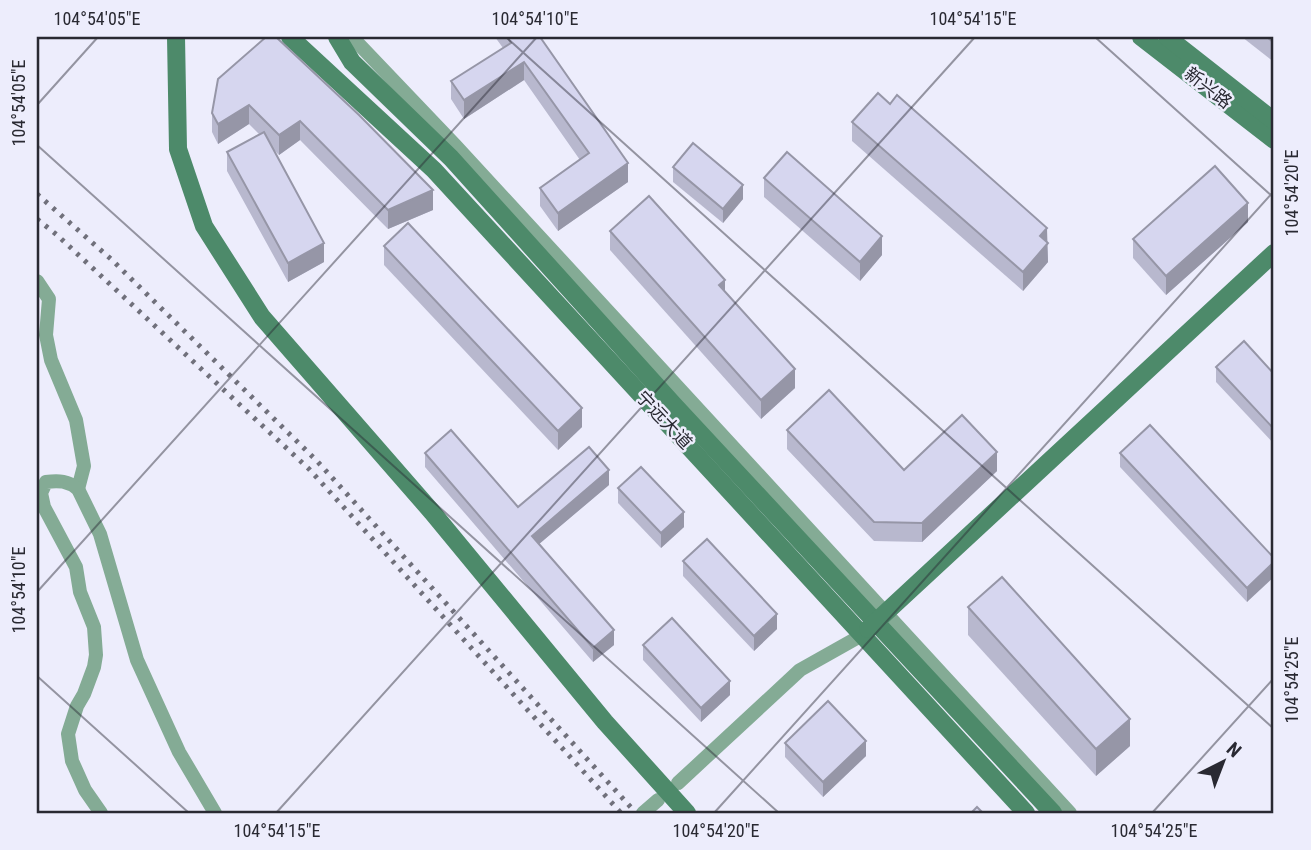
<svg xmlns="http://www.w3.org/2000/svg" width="1311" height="850" viewBox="0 0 1311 850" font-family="'Roboto Condensed','Noto Sans SC',sans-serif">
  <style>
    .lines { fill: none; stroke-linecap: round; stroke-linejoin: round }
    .street { stroke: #84ab95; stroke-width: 14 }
    .secondary { stroke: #4d8a6a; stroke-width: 18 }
    .rail { stroke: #70707b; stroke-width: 5; stroke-dasharray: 3.5 7; stroke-linecap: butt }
    .wall { fill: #b8b8ce }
    .shaded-wall { fill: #9696a7 }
    .building { fill: #d6d6ef; stroke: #9696a7; stroke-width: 2 }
    .ticks { fill: none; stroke: #292932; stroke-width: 2; stroke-opacity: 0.45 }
    .labels { text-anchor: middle; stroke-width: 5; stroke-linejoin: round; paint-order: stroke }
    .street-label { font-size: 18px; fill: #292932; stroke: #ededfc }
    .neatline { fill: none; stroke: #292932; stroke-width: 2.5 }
    .ticks-label { font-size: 18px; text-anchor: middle; fill: #292932 }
  </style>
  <rect width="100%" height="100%" fill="#ededfc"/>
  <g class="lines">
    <g class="street">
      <polyline points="352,37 455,145 1070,813"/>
      <polyline points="37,281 49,299 46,335 51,360 76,420 84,466 78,489"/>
      <polyline points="678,783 800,670 864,634"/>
      <path d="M101,813l-16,-23 -13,-29 -4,-27 9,-28 7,-12 10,-27 2,-12 -2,-28 -14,-35 -4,-25 -32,-60 -3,-14 5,-11c13,-2 22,-1 32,7l22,45 37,126 42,92 36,61"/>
      <polyline points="643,813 658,800"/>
    </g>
    <g class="secondary">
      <polyline points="176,37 178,149 204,226 262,317 432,512 605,722 687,813"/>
      <polyline points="290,37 434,170 1026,813"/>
      <polyline points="337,37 352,62 451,158 673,404 1053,813"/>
      <polyline points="1141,37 1274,140"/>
      <polyline points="1167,37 1274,121"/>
      <polyline points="868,629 1274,253"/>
    </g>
    <g class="rail">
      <polyline points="37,194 112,260 317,461 636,813"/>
      <polyline points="37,219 57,235 309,469 621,813"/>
    </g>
  </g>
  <g class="wall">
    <polygon points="266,37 433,210 388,229 300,140 279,155 272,148 324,262 288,282 227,171 227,152 259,134 249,124 218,144 212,132 212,113"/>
    <polygon points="495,37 540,37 628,182 558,231 540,206 540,188 580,160 524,80 464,119 451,99 451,81 503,48"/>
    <polygon points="1242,37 1274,37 1274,62"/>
    <polygon points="852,122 1047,242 1048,262 1023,291 852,141"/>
    <polygon points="673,167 743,199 723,223 673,182"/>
    <polygon points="764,178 882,255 860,281 764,197"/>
    <polygon points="1248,222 1166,295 1133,258 1133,239"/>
    <polygon points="610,231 725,292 795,388 761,419 610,250"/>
    <polygon points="384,246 582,427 558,450 384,265"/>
    <polygon points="1216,367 1274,374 1274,444 1216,382"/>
    <polygon points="787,430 904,470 997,471 922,542 874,541 787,449"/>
    <polygon points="425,453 518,507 609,485 539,544 614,645 593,662 425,467"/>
    <polygon points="1120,453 1274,558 1247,602 1120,467"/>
    <polygon points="618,488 684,527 661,548 618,503"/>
    <polygon points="683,561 777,629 754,651 683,576"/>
    <polygon points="968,607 1130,746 1096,776 968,635"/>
    <polygon points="643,645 730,695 701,722 643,660"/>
    <polygon points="785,743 866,756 823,797 785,757"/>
  </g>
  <g class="shaded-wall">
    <polygon points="524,62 524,80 464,119 464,100"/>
    <polygon points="249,105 249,124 218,144 218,124"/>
    <polygon points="300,121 300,140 279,155 279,135"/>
    <polygon points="628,163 628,182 558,231 558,213"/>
    <polygon points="743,185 743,199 723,223 723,209"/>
    <polygon points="433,190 433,210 388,229 388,210"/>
    <polygon points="1248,203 1248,222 1166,295 1166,276"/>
    <polygon points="1047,228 1048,262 1023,291 1023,272 1040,236"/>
    <polygon points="882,236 882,255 860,281 860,262"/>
    <polygon points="324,243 324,262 288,282 288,263"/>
    <polygon points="725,280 725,299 719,285"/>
    <polygon points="795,369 795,388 761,419 761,400"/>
    <polygon points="582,408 582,427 558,450 558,431"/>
    <polygon points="997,452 997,471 922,542 922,523"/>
    <polygon points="609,470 609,485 532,550 532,536"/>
    <polygon points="684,512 684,527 661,548 661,533"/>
    <polygon points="1274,562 1274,577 1247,602 1247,588"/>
    <polygon points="777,614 777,629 754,651 754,636"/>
    <polygon points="614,630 614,645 593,662 593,648"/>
    <polygon points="730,681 730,695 701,722 701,708"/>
    <polygon points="1130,719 1130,746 1096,776 1096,749"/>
    <polygon points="866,741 866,756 823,797 823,782"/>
  </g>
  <g class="building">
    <polygon points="266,37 276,37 359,115 433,190 388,210 300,121 279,135 249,105 218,124 212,113 218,79"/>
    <polygon points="507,37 540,37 628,163 558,213 540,188 589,153 524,62 464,100 451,81 511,43"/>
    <polygon points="1267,37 1274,37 1274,43"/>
    <polygon points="878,93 890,104 897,95 1047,228 1040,236 1048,243 1023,272 852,122"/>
    <polygon points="264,132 324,243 288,263 227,152"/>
    <polygon points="693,143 743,185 723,209 673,167"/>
    <polygon points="787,152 882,236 860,262 764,178"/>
    <polygon points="1215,166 1248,203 1166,276 1133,239"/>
    <polygon points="649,196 725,280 719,285 795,369 761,400 610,231"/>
    <polygon points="408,223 582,408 558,431 384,246"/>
    <polygon points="1244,341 1274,374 1274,429 1216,367"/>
    <polygon points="829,390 904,470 962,415 997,452 922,523 874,522 787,430"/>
    <polygon points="1150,425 1274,558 1274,562 1247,588 1120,453"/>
    <polygon points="451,430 518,507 589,447 609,470 532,536 614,630 593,648 425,453"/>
    <polygon points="641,467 684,512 661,533 618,488"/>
    <polygon points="707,539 777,614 754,636 683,561"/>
    <polygon points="1002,577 1130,719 1096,749 968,607"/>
    <polygon points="672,618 730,681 701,708 643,645"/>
    <polygon points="828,701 866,741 823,782 785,743"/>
    <polygon points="977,807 983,813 971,813"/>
  </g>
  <path class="ticks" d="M506,37l768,692M1095,37l179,161M37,105l61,-68M37,145l742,668M37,592l500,-555M37,676l152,137M276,813l699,-776M714,813l560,-622M1152,813l122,-135"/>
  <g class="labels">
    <g class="street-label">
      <text transform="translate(1208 88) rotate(38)" y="6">新兴路</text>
      <text transform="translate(664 420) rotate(47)" y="6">宁远大道</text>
    </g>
  </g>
  <rect width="1311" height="850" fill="none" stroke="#ededfc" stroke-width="77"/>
  <g transform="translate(1223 762) rotate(42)" stroke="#ededfc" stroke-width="5" paint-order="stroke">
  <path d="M0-5L12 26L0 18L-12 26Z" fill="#292932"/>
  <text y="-10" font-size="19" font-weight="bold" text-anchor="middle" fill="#292932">N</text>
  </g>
  <rect x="38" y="38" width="1234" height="774" class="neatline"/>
  <g class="ticks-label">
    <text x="97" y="25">104°54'05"E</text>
    <text x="535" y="25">104°54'10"E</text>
    <text x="973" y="25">104°54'15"E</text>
    <text transform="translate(19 103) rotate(-90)" y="6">104°54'05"E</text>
    <text transform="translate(1292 193) rotate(-90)" y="6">104°54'20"E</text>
    <text transform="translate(19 590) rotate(-90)" y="6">104°54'10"E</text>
    <text transform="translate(1292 680) rotate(-90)" y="6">104°54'25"E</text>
    <text x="277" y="837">104°54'15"E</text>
    <text x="716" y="837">104°54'20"E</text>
    <text x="1154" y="837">104°54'25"E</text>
  </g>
</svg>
